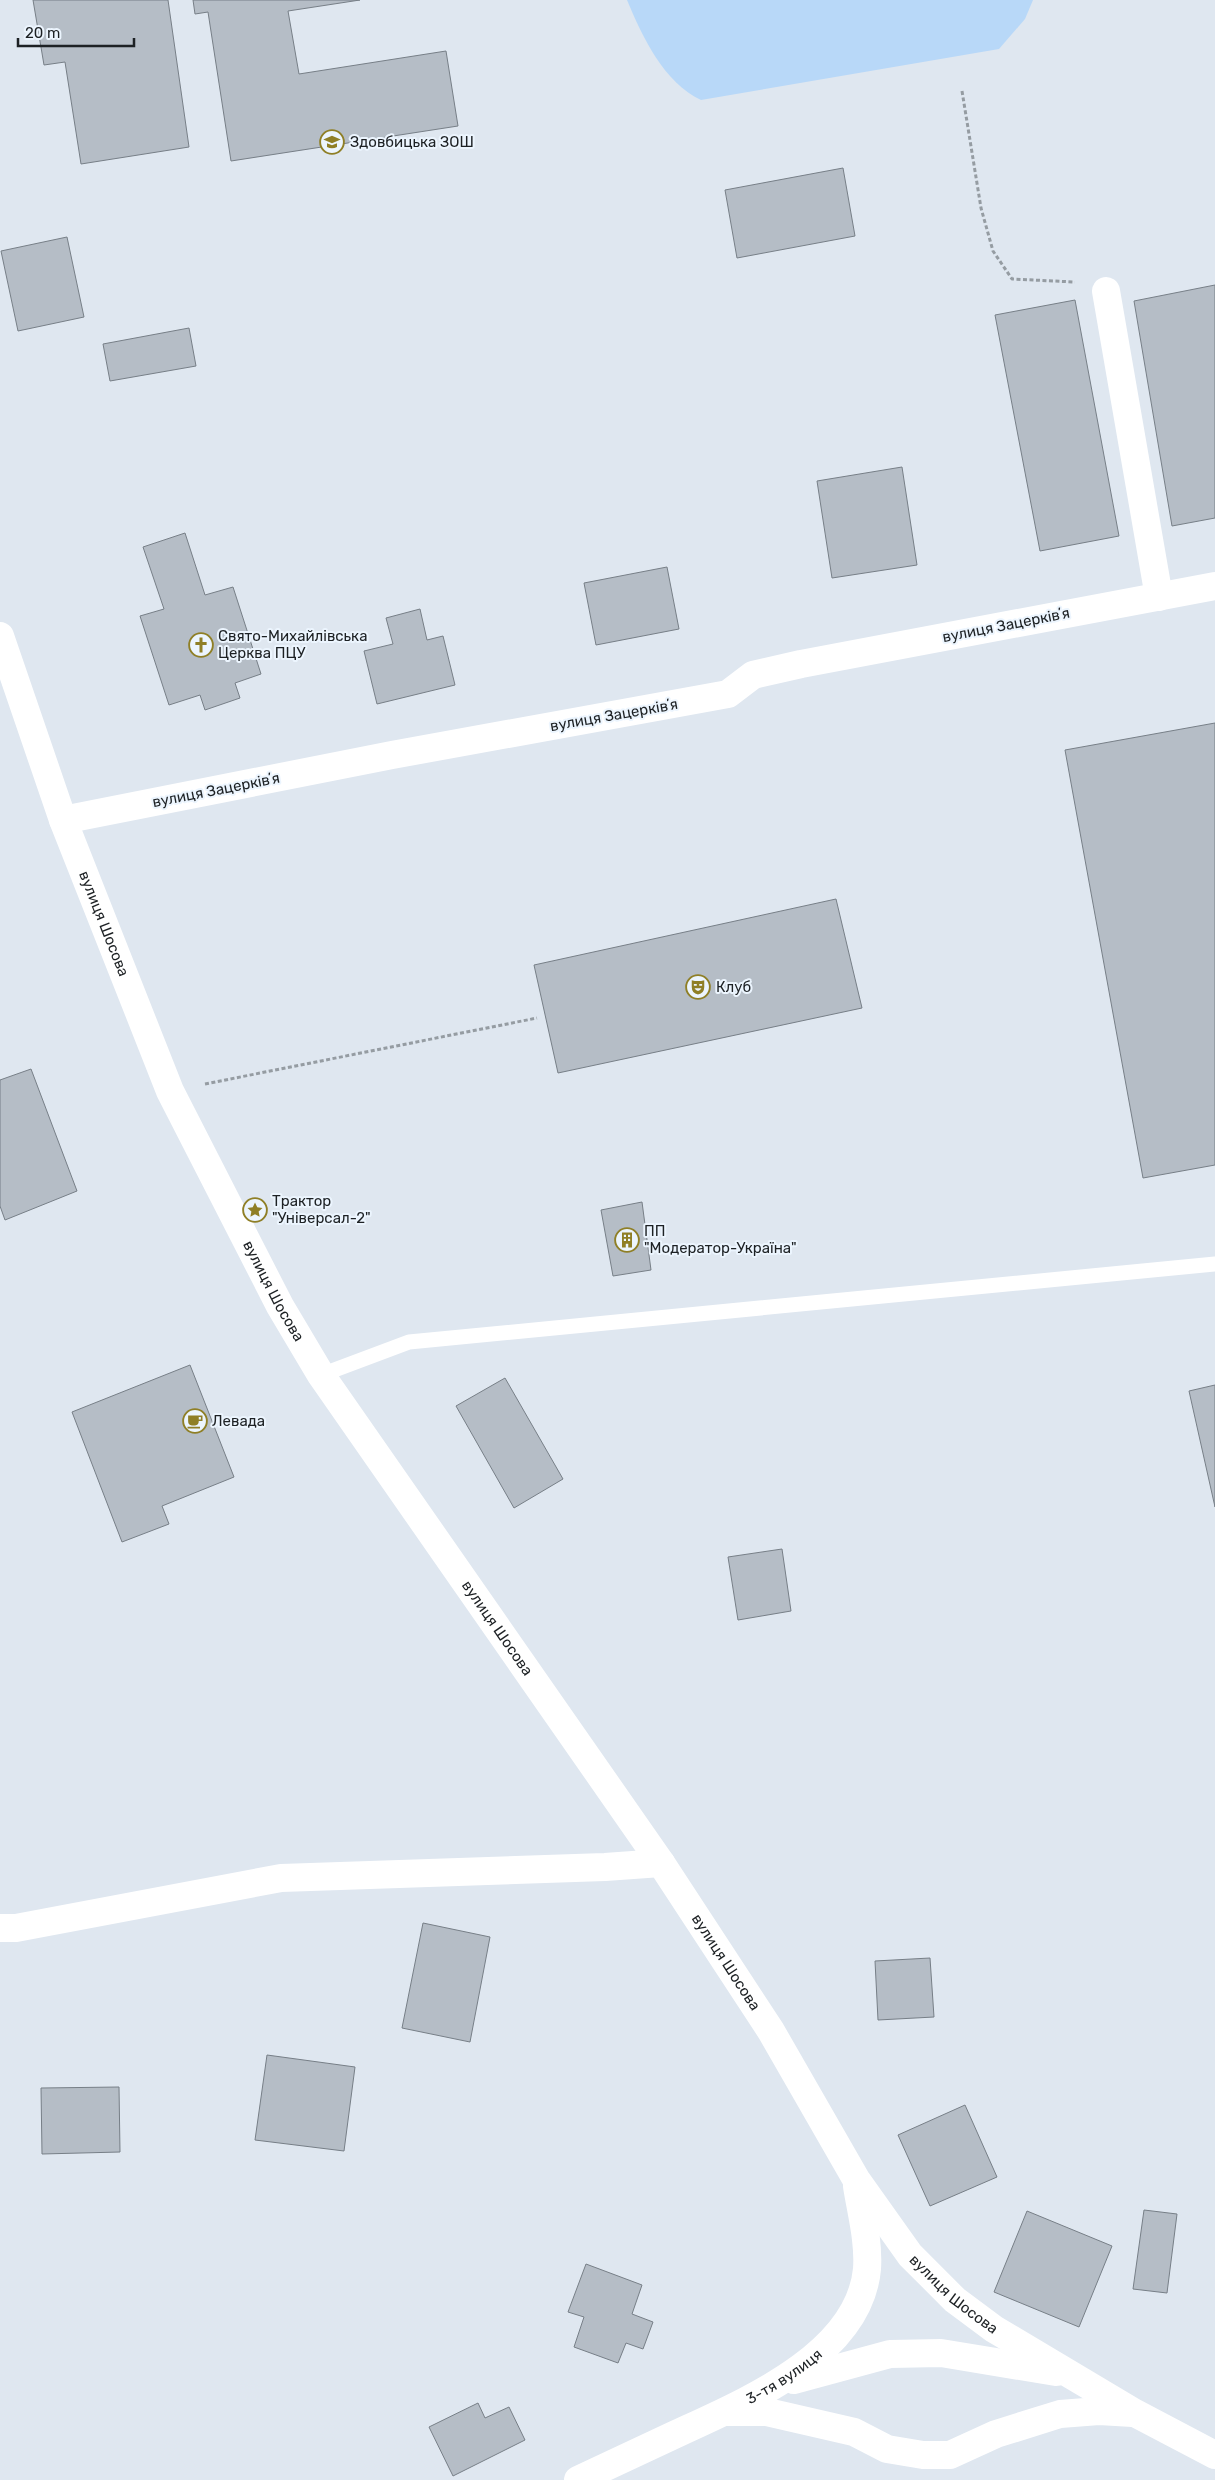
<svg xmlns="http://www.w3.org/2000/svg" width="1215" height="2480" viewBox="0 0 1215 2480" font-family="Rubik,sans-serif">
  <style>
    .green { fill: #b8d8f8 }
    .building { fill: #b5bdc6; stroke: #777f87 }
    .lines { fill: none; stroke-linecap: round; stroke-linejoin: round }
    .path { stroke: #959ca2; stroke-width: 3; stroke-dasharray: 4 2.5; stroke-linecap: butt }
    .lane { stroke: #fff; stroke-width: 15 }
    .street { stroke: #fff; stroke-width: 28 }
    .secondary { stroke: #fff; stroke-width: 28 }
    .labels { text-anchor: middle; stroke-width: 4; stroke-linejoin: round; paint-order: stroke }
    .poi-label { font-size: 15px; fill: #1d2124; stroke: #ecf5fe; text-anchor: start }
    .street-label { font-size: 15px; fill: #1d2124; stroke: #ecf5fe }
  </style>
  <rect width="100%" height="100%" fill="#dfe7f0"/>
  <path class="green" d="M627,0h406l-8,19 -26,30 -298,51c-37,-17 -59,-64 -74,-100z"/>
  <g class="building">
    <polygon points="33,0 168,0 189,147 81,164 65,62 44,65"/>
    <polygon points="193,0 360,0 288,11 299,74 446,51 458,126 231,161 208,12 195,14"/>
    <polygon points="843,168 855,236 737,258 725,190"/>
    <polygon points="67,237 84,317 18,331 1,251"/>
    <polygon points="1215,285 1215,518 1172,526 1134,301"/>
    <polygon points="1075,300 1119,536 1040,551 995,315"/>
    <polygon points="189,328 196,366 110,381 103,344"/>
    <polygon points="902,467 917,565 832,578 817,481"/>
    <polygon points="185,533 205,595 233,587 261,674 235,683 240,698 205,710 200,695 169,705 140,616 164,609 143,547"/>
    <polygon points="667,567 679,629 596,645 584,583"/>
    <polygon points="420,609 427,640 443,636 455,685 377,704 364,651 393,644 386,618"/>
    <polygon points="1215,723 1215,1165 1143,1178 1065,750"/>
    <polygon points="836,899 862,1008 558,1073 534,965"/>
    <polygon points="31,1069 77,1191 5,1220 0,1206 0,1080"/>
    <polygon points="642,1202 651,1270 613,1276 601,1210"/>
    <polygon points="190,1365 234,1477 162,1506 169,1524 122,1542 72,1412"/>
    <polygon points="505,1378 563,1479 514,1508 456,1406"/>
    <polygon points="1215,1385 1215,1507 1189,1391"/>
    <polygon points="782,1549 791,1611 738,1620 728,1557"/>
    <polygon points="423,1923 490,1937 470,2042 402,2028"/>
    <polygon points="930,1958 934,2017 878,2020 875,1961"/>
    <polygon points="267,2055 355,2067 344,2151 255,2140"/>
    <polygon points="119,2087 120,2152 42,2154 41,2088"/>
    <polygon points="965,2105 997,2177 930,2206 898,2135"/>
    <polygon points="1144,2210 1177,2214 1167,2293 1133,2289"/>
    <polygon points="1027,2211 1112,2246 1079,2327 994,2292"/>
    <polygon points="586,2264 642,2285 632,2314 653,2322 643,2349 626,2343 618,2363 574,2347 584,2317 568,2312"/>
    <polygon points="478,2403 485,2418 509,2407 525,2440 453,2476 429,2427"/>
  </g>
  <g class="lines">
    <g class="path">
      <polyline points="962,91 981,208 993,251 1012,279 1075,282"/>
      <polyline points="205,1084 537,1018"/>
    </g>
    <polyline class="lane" points="321,1375 409,1342 1215,1264"/>
    <g class="street">
      <polyline points="1106,291 1159,597"/>
      <polyline points="63,820 392,755 728,694 753,675 801,664 1215,586"/>
      <polyline points="0,1928 16,1928 281,1878 605,1867 661,1863"/>
    </g>
    <g class="secondary">
      <path id="s1" d="M0,636l63,184 107,271 110,215 41,69 340,488 110,168 85,148 54,76 45,45 39,29 141,84 80,42"/>
      <polyline points="794,2380 890,2354 941,2353 1056,2372"/>
      <polyline points="728,2412 767,2412 854,2432 887,2449 923,2455 950,2455 996,2434 1060,2414 1099,2411 1133,2413"/>
      <path id="s2" d="M578,2480c32,-15 64,-30 96,-45 69,-32 185,-79 193,-166 2,-28 -6,-57 -10,-83"/>
    </g>
  </g>
  <defs>
    <g id="school-ring" transform="scale(1.25)"><circle r="9.5" fill="#ecf5fe" stroke="#8f7f26" stroke-width="1.5"/><path d="M0-5L7-2L0 1L-7-2ZM-4 1L0 2.5L4 1V4Q0 6-4 4Z" fill="#8f7f26"/></g>
    <g id="church-ring" transform="scale(1.25)"><circle r="9.5" fill="#ecf5fe" stroke="#8f7f26" stroke-width="1.5"/><path d="M-1.2-6h2.4v3.5h3.3v2.4h-3.3V6h-2.4V-.1h-3.3v-2.4h3.3Z" fill="#8f7f26"/></g>
    <g id="theatre-ring" transform="scale(1.25)"><circle r="9.5" fill="#ecf5fe" stroke="#8f7f26" stroke-width="1.5"/><path d="M-5-5.5Q0-4 5-5.5V0Q5 5 0 6Q-5 5-5 0ZM-3.3-2.5H-1v1.5H-3.3ZM1-2.5H3.3v1.5H1ZM-2.8 1Q0 5.5 2.8 1Z" fill="#8f7f26"/></g>
    <g id="sight-ring" transform="scale(1.25)"><circle r="9.5" fill="#ecf5fe" stroke="#8f7f26" stroke-width="1.5"/><path d="M0-6L1.8-2.2L6-1.7L2.9 1.2L3.7 5.4L0 3.3L-3.7 5.4L-2.9 1.2L-6-1.7L-1.8-2.2Z" fill="#8f7f26"/></g>
    <g id="building-ring" transform="scale(1.25)"><circle r="9.5" fill="#ecf5fe" stroke="#8f7f26" stroke-width="1.5"/><path d="M-4-6H4V6H1V3H-1V6H-4ZM-2.5-4.3h1.7v1.8h-1.7ZM.8-4.3h1.7v1.8H.8ZM-2.5-1h1.7V.8h-1.7ZM.8-1h1.7V.8H.8Z" fill="#8f7f26"/></g>
    <g id="cafe-ring" transform="scale(1.25)"><circle r="9.5" fill="#ecf5fe" stroke="#8f7f26" stroke-width="1.5"/><path d="M-5.5-4.5H6V0H3Q3 3.5 0 3.5H-2.5Q-5.5 3.5-5.5 0ZM3-3.2v2h1.7v-2ZM-6 4.5H4V6H-6Z" fill="#8f7f26"/></g>
  </defs>
  <g fill-rule="evenodd">
    <use href="#school-ring" x="332" y="142"/>
    <use href="#church-ring" x="201" y="645"/>
    <use href="#theatre-ring" x="698" y="987"/>
    <use href="#sight-ring" x="255" y="1210"/>
    <use href="#building-ring" x="627" y="1240"/>
    <use href="#cafe-ring" x="195" y="1421"/>
  </g>
  <g class="labels">
    <g class="poi-label">
      <text x="350" y="147">Здовбицька ЗОШ</text>
      <text x="218" y="641">Свято-Михайлівська<tspan x="218" dy="17">Церква ПЦУ</tspan></text>
      <text x="716" y="992">Клуб</text>
      <text x="272" y="1206">Трактор<tspan x="272" dy="17">"Універсал-2"</tspan></text>
      <text x="644" y="1236">ПП<tspan x="644" dy="17">"Модератор-Україна"</tspan></text>
      <text x="212" y="1426">Левада</text>
    </g>
    <g class="street-label">
      <text transform="translate(1006 625) rotate(-11)" y="5">вулиця Зацерківʼя</text>
      <text transform="translate(614 715) rotate(-10)" y="5">вулиця Зацерківʼя</text>
      <text transform="translate(216 790) rotate(-11)" y="5">вулиця Зацерківʼя</text>
      <text dy="5" stroke="none"><textPath href="#s1" startOffset="306">вулиця Шосова</textPath></text>
      <text dy="5" stroke="none"><textPath href="#s1" startOffset="711">вулиця Шосова</textPath></text>
      <text dy="5" stroke="none"><textPath href="#s1" startOffset="1116">вулиця Шосова</textPath></text>
      <text dy="5" stroke="none"><textPath href="#s1" startOffset="1521">вулиця Шосова</textPath></text>
      <text dy="5" stroke="none"><textPath href="#s1" startOffset="1926">вулиця Шосова</textPath></text>
      <text dy="5" stroke="none"><textPath href="#s2" startOffset="231">3-тя вулиця</textPath></text>
    </g>
  </g>
  <path d="M18 38v8h116v-8" fill="none" stroke="#1d2124" stroke-width="2.5"/>
  <text x="25" y="38" font-size="15" fill="#1d2124" stroke="#ecf5fe" stroke-width="4" paint-order="stroke">20 m</text>
</svg>
